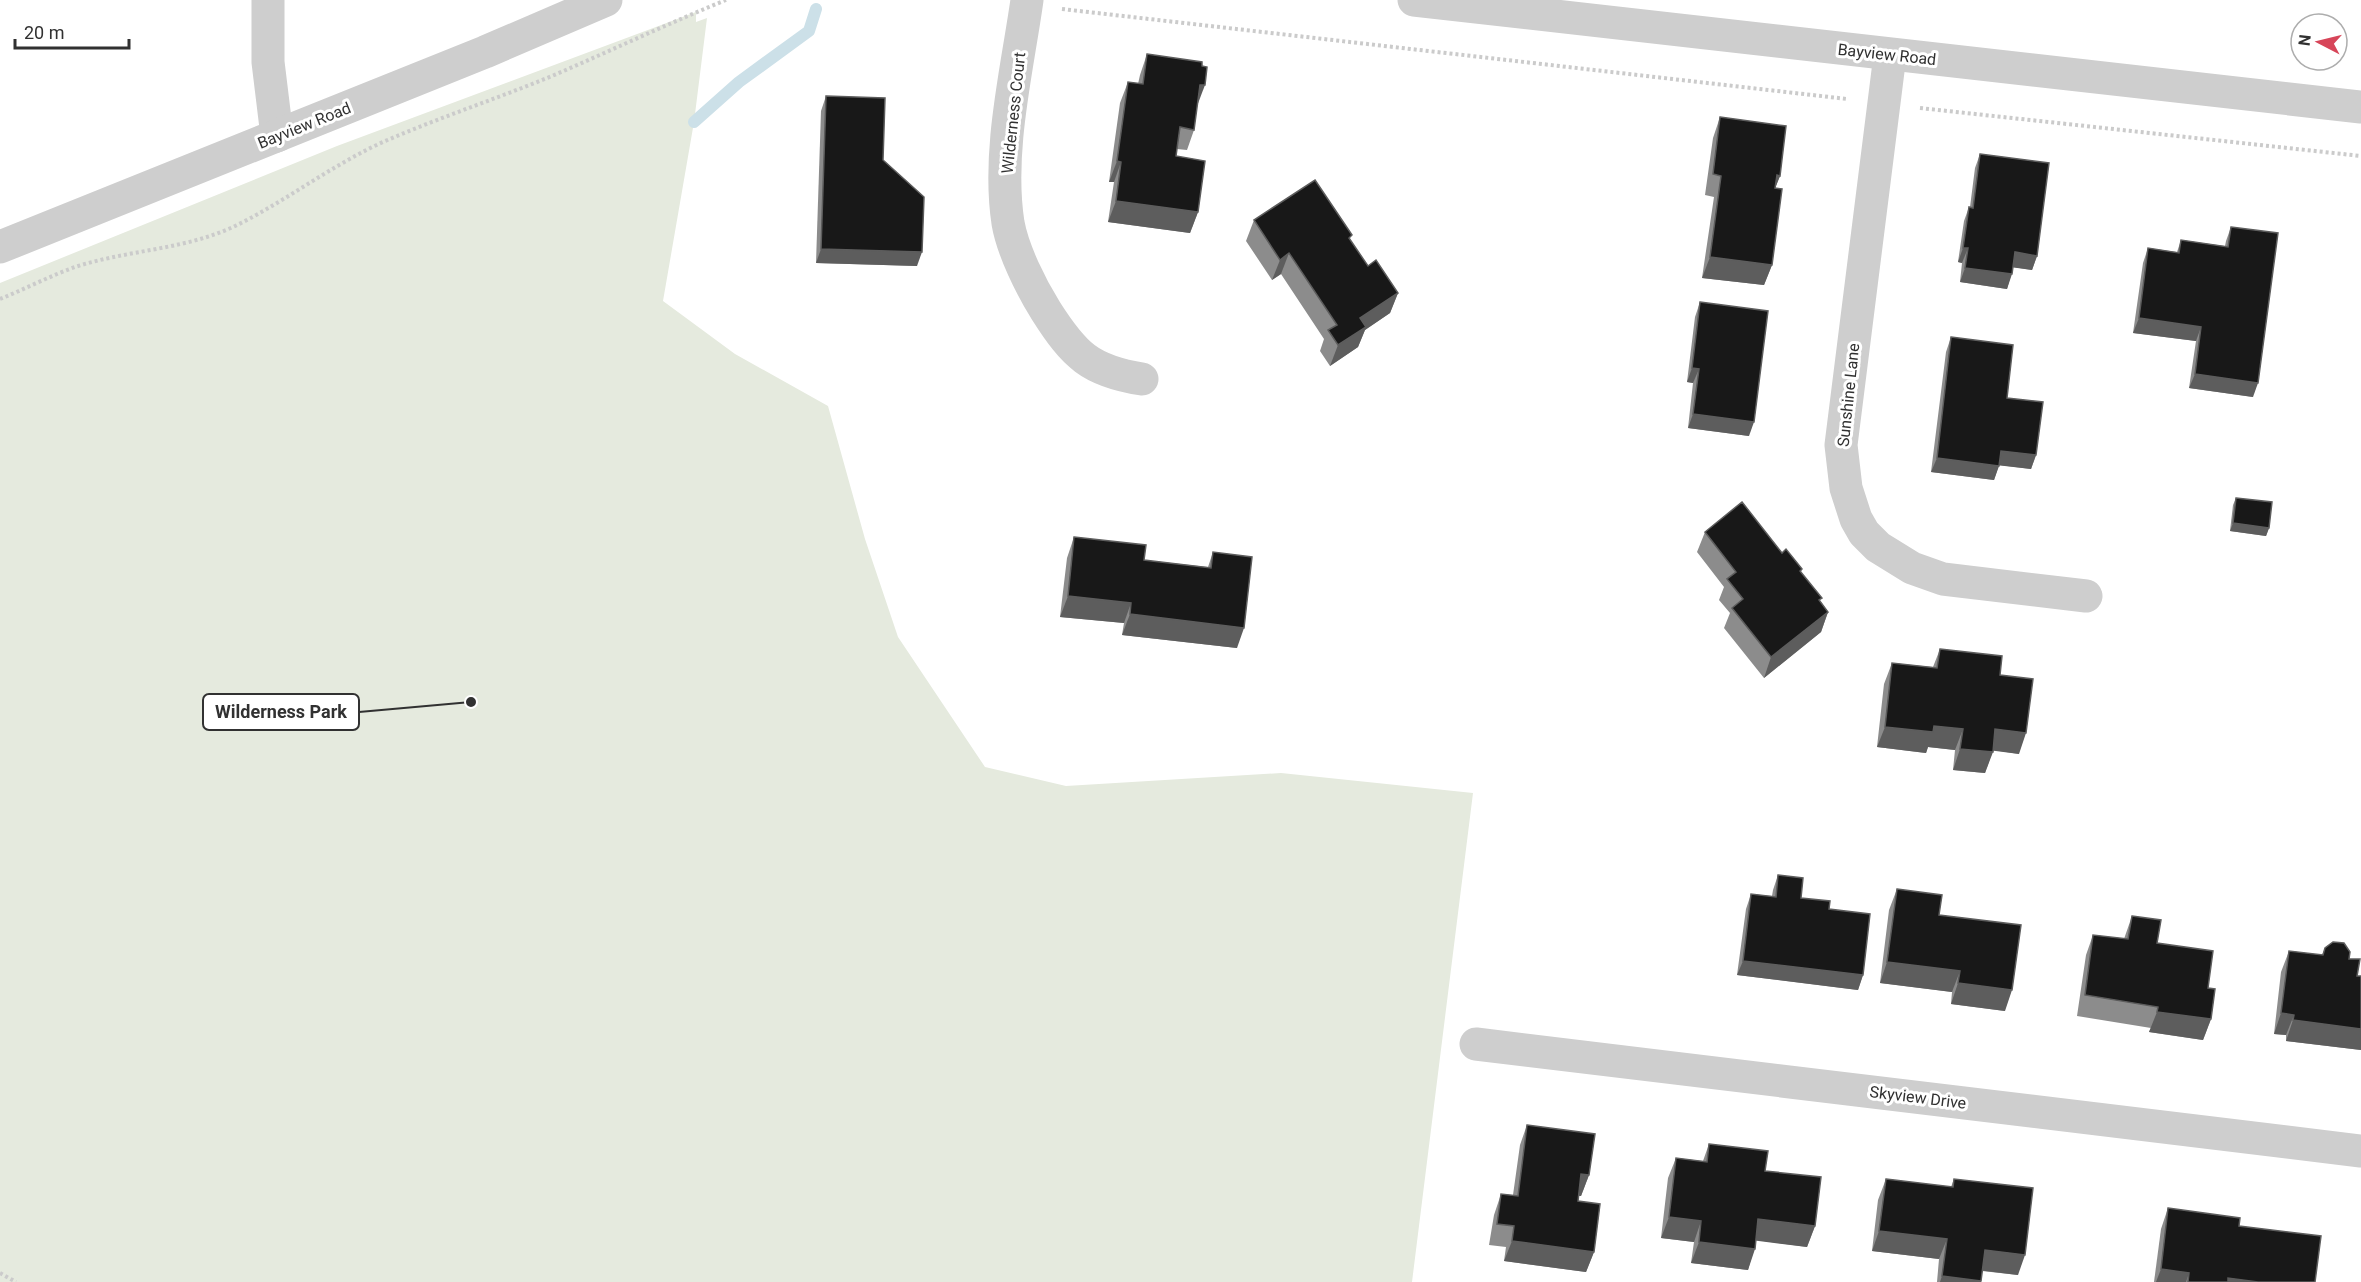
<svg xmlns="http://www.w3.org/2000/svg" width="2361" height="1282" viewBox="0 0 2361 1282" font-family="Roboto,sans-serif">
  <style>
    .green { fill: #e5eade }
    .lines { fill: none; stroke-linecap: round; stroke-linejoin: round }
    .stream { stroke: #cce0e8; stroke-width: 12 }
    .path { stroke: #cbcbcb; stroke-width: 4; stroke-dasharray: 3 3; stroke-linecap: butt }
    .street { stroke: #cecece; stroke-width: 33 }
    .wall { fill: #8c8c8c }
    .shaded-wall { fill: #5d5d5d }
    .building { fill: #181818; stroke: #5d5d5d; stroke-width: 1.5 }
    .labels { text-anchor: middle; stroke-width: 6; stroke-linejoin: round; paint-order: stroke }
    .street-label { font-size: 16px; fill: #313131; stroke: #fff }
    .leader { fill: none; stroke: #313131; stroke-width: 2 }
    .callout-dot { fill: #313131; stroke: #fff; stroke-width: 2 }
    .callout { fill: #fff; stroke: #313131; stroke-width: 2 }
    .callout-label { font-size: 18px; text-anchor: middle; font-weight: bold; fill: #313131 }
  </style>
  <rect width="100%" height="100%" fill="#fff"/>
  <polygon class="green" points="696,12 696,22 707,18 694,122 663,301 735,354 828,406 865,539 898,637 985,767 1066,786 1281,773 1473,793 1412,1282 0,1282 0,283 337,146"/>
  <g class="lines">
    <polyline class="stream" points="694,122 739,82 809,31 816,9"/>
    <g class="path">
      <polyline points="1062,9 1847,99"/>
      <polyline points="1920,108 2361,156"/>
      <path d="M0,299c25,-10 50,-23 75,-32 52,-17 108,-17 158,-40 52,-25 97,-61 150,-85 55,-24 113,-43 169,-66 58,-25 115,-52 174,-76"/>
      <polyline points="0,1273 16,1282"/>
    </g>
    <g class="street">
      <polyline points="268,0 268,62 277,136"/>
      <path d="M1027,0c-10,71 -30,151 -19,223 5,28 23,64 38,88 28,44 44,60 96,68"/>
      <polyline points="1414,0 2361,107"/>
      <polyline points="1890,55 1841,445 1846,488 1856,519 1864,533 1878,547 1912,568 1943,579 2086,596"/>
      <polyline points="0,247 485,52 606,0"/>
      <polyline points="1476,1044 2361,1151"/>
    </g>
  </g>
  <g class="wall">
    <polygon points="1147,54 1197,106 1194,130 1187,150 1177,149 1176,156 1198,212 1190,233 1108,222 1114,182 1109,182 1120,103 1128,82 1138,84 1140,75"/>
    <polygon points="826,96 883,160 917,266 816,263 821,111"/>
    <polygon points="1720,117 1780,176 1775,188 1772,265 1764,285 1702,278 1714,197 1705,195 1713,138"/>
    <polygon points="1980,154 2037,256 2032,270 2013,267 2007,289 1960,282 1962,263 1958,262 1964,221 1969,207 1970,207 1975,168"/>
    <polygon points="1254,220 1350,240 1368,266 1398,293 1390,313 1365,330 1358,347 1330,366 1320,351 1324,339 1281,274 1272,280 1246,241"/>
    <polygon points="2231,227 2253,397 2189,388 2196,341 2133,333 2143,263 2148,248 2177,252 2181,240 2225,246 2226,241"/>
    <polygon points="1700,302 1749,436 1688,428 1693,383 1687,382 1695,317"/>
    <polygon points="1951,337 2007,398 2036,455 2031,469 1999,465 1994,480 1931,472 1946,352"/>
    <polygon points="2236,498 2269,528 2266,536 2230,531 2233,505"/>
    <polygon points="1705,532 1782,553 1802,569 1801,572 1828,612 1821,632 1764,678 1724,628 1730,613 1719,600 1724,587 1697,552"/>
    <polygon points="1074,537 1144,560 1208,567 1213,552 1237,648 1122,635 1124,623 1060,617 1067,558"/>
    <polygon points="1940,649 2000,675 2019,754 1993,750 1985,773 1953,770 1955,750 1928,747 1926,753 1877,747 1884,684 1892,663 1933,667"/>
    <polygon points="1778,875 1801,898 1829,909 1863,975 1858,990 1737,975 1746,909 1751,894 1772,896 1773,890"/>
    <polygon points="1897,889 1939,915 2005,1011 1951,1004 1952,992 1880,983 1889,910"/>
    <polygon points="2132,916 2157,943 2211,1019 2203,1040 2149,1032 2151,1028 2077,1016 2086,955 2093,935 2124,939"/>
    <polygon points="2325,948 2357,976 2361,976 2361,1050 2286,1041 2286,1035 2274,1034 2281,972 2289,951 2322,955"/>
    <polygon points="1527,1125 1589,1175 1581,1196 1578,1196 1578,1201 1594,1252 1586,1272 1504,1261 1506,1247 1489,1245 1494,1215 1501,1194 1513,1195 1520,1145"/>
    <polygon points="1709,1144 1765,1171 1815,1226 1807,1247 1756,1240 1748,1270 1691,1263 1694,1242 1661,1238 1668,1178 1676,1158 1703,1161"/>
    <polygon points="1886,1179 1951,1187 1954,1179 2018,1275 1982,1271 1981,1282 1937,1282 1939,1259 1872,1251 1878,1200"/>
    <polygon points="2168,1208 2239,1226 2315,1282 2154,1282 2161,1229"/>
  </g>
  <g class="shaded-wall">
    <polygon points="1200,85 1205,85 1197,106"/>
    <polygon points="1117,161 1121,162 1114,182 1109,182"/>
    <polygon points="1777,175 1780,176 1772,196"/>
    <polygon points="1116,201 1198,212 1190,233 1108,222"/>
    <polygon points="1963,248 1968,248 1962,263 1958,262"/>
    <polygon points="821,249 922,252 917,266 816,263"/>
    <polygon points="2015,252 2037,256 2032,270 2010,267"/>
    <polygon points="1289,253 1281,274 1272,280 1280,260"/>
    <polygon points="1710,257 1772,265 1764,285 1702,278"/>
    <polygon points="1965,268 2012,274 2007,289 1960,282"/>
    <polygon points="1398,293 1390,313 1365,330 1358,347 1330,366 1338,345 1360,318"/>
    <polygon points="2139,318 2201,327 2196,341 2133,333"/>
    <polygon points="1692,368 1699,369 1693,383 1687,382"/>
    <polygon points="2195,374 2258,383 2253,397 2189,388"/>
    <polygon points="1693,414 1754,422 1749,436 1688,428"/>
    <polygon points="2001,451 2036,455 2031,469 1996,465"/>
    <polygon points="1937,458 1999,466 1994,480 1931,472"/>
    <polygon points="2233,523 2269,528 2266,536 2230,531"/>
    <polygon points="1068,596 1131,603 1124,623 1060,617"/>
    <polygon points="1828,612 1821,632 1764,678 1771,657"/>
    <polygon points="1130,614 1244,628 1237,648 1122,635"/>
    <polygon points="1934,726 1963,729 1955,750 1928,747 1926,753 1877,747 1885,727"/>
    <polygon points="1995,729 2026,733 2019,754 1988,750"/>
    <polygon points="1960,749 1993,752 1985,773 1953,770"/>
    <polygon points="1743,961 1863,975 1858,990 1737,975"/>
    <polygon points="1887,962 1960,971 1952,992 1880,983"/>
    <polygon points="1958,983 2012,990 2005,1011 1951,1004"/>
    <polygon points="2157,1012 2211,1019 2203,1040 2149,1032"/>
    <polygon points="2281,1013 2294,1015 2286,1035 2274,1034"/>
    <polygon points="2293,1020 2361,1029 2361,1050 2286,1041"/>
    <polygon points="1581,1174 1589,1175 1581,1196 1573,1195"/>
    <polygon points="1669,1217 1701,1221 1694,1242 1661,1238"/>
    <polygon points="1758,1219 1815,1226 1807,1247 1751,1240"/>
    <polygon points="1879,1231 1947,1239 1939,1259 1872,1251"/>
    <polygon points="1512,1241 1594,1252 1586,1272 1504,1261"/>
    <polygon points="1699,1242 1755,1249 1748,1270 1691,1263"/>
    <polygon points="1985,1250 2025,1255 2018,1275 1977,1270"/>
    <polygon points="2161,1269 2189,1273 2186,1282 2156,1282"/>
    <polygon points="1942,1276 1981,1281 1981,1282 1940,1282"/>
    <polygon points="2228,1278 2258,1282 2227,1282"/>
  </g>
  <g class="building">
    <polygon points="1147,54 1202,62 1202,66 1207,67 1205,85 1200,85 1194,130 1180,127 1176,156 1205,161 1198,212 1116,201 1121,162 1117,161 1128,82 1143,84"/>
    <polygon points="826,96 885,98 883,160 924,197 922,252 821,249"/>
    <polygon points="1720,117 1786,126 1780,176 1777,175 1775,188 1782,189 1772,265 1710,257 1721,176 1713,174"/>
    <polygon points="1980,154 2049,163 2037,256 2015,252 2012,274 1965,268 1968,248 1963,248 1969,207 1973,208"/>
    <polygon points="1315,180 1352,235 1349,238 1368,266 1376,260 1398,293 1360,318 1366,327 1338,345 1328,330 1337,325 1289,253 1280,260 1254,220"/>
    <polygon points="2231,227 2278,233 2258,383 2195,374 2201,327 2139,318 2148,248 2179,253 2181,240 2228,247"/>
    <polygon points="1700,302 1768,311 1754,422 1693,414 1699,369 1692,368"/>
    <polygon points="1951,337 2013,345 2007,398 2043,402 2036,455 2001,451 1999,466 1937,458"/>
    <polygon points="2236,498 2272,502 2269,528 2233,523"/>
    <polygon points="1742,502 1782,553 1786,549 1802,569 1800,571 1822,598 1819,600 1828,612 1771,657 1732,608 1743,599 1727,579 1736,572 1705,532"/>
    <polygon points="1074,537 1146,545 1144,560 1211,568 1213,552 1252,557 1244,628 1130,614 1131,603 1068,596"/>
    <polygon points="1940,649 2002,656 2000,675 2033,679 2026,733 1995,729 1993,752 1960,749 1963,729 1934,726 1933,732 1885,727 1892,663 1937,668"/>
    <polygon points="1778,875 1803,878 1801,898 1830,901 1829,909 1870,914 1863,975 1743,961 1751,894 1776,897"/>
    <polygon points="1897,889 1942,895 1939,915 2021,925 2012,990 1958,983 1960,971 1887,962"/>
    <polygon points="2132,916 2161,920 2157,943 2213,951 2208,988 2215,989 2211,1019 2157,1012 2158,1007 2085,995 2093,935 2128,939"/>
    <polygon points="2333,942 2344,943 2350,952 2349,959 2360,959 2357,976 2361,976 2361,1029 2293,1020 2294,1015 2281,1013 2289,951 2323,955 2325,948"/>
    <polygon points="1527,1125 1595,1134 1589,1175 1581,1174 1578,1201 1600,1204 1594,1252 1512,1241 1514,1226 1497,1224 1501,1194 1518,1196"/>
    <polygon points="1709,1144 1768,1151 1765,1171 1821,1177 1815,1226 1758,1219 1755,1249 1699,1242 1701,1221 1669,1217 1676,1158 1707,1162"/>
    <polygon points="1886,1179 1953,1187 1954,1179 2033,1188 2025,1255 1985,1250 1981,1281 1942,1276 1947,1239 1879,1231"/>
    <polygon points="2168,1208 2240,1218 2239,1226 2321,1236 2315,1282 2258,1282 2228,1278 2228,1282 2188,1282 2189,1273 2161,1269"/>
  </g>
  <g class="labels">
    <g class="street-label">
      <text transform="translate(1887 54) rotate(6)" y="6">Bayview Road</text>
      <text transform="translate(1013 113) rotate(-84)" y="6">Wilderness Court</text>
      <text transform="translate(304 125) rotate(-22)" y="6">Bayview Road</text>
      <text transform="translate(1848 395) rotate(-84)" y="6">Sunshine Lane</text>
      <text transform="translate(1918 1097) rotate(7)" y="6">Skyview Drive</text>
    </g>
  </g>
  <path class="leader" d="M471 702L359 712"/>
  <circle class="callout-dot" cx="471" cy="702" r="6"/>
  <rect class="callout" x="203" y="694" width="156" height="36" rx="6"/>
  <g class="callout-label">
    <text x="281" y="718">Wilderness Park</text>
  </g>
  <g transform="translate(2319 42) rotate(277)"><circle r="28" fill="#ffffff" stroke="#adadad" stroke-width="1.5"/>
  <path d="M0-4.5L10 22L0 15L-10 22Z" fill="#d74559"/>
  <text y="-9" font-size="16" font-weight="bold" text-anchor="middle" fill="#313131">N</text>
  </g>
  <path d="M15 39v9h114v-9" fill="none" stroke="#313131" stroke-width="3"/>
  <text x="24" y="39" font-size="18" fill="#313131" stroke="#ffffff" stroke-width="4.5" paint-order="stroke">20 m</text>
</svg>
